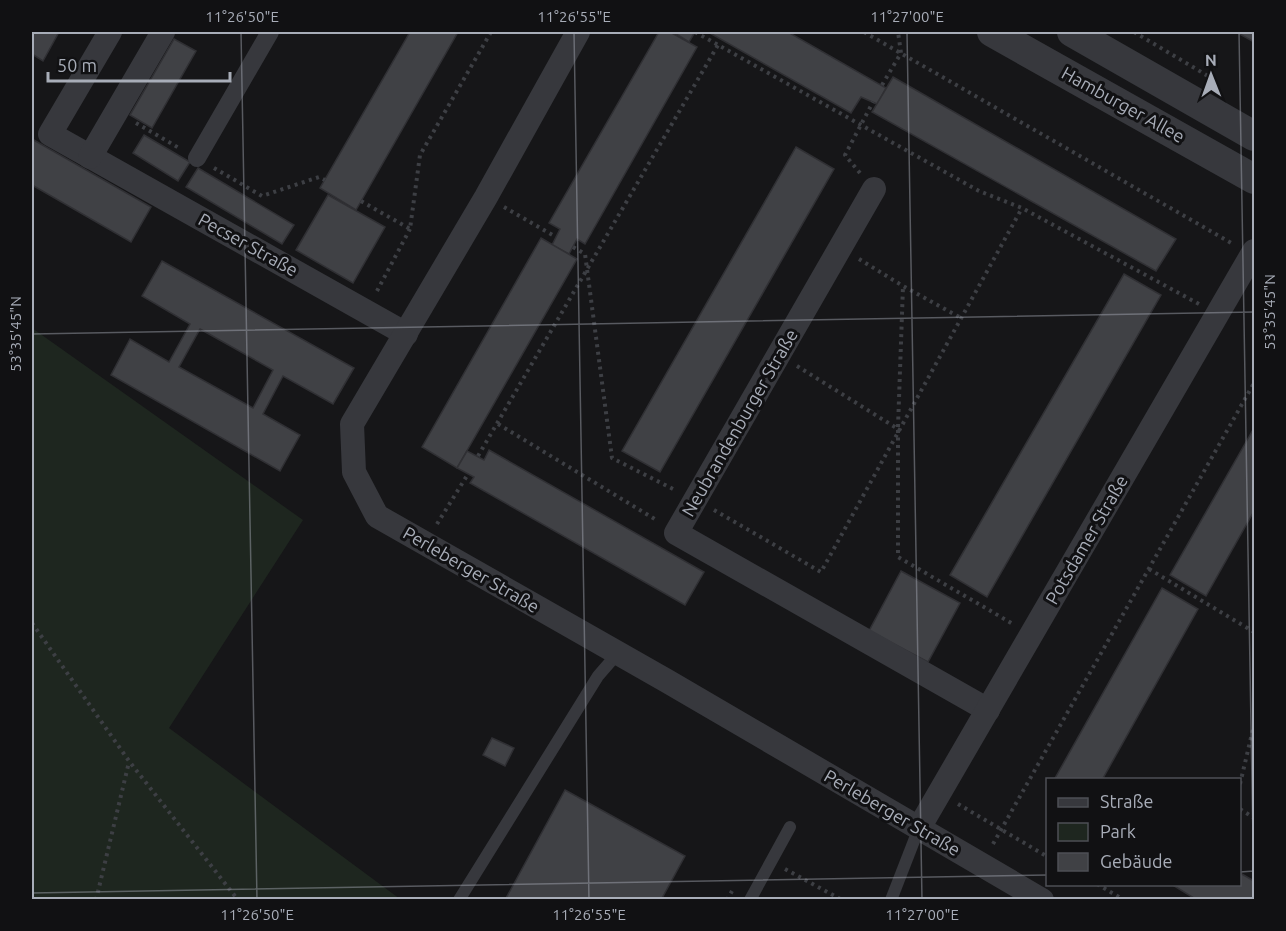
<svg xmlns="http://www.w3.org/2000/svg" width="1286" height="931" viewBox="0 0 1286 931" font-family="Ubuntu,sans-serif">
  <style>
    .green { fill: #1e261f }
    .building { fill: #404145; stroke: #303034; stroke-width: 1.5; fill-rule: evenodd }
    .lines { fill: none; stroke-linecap: round; stroke-linejoin: round }
    .path { stroke: #3d3f44; stroke-width: 4; stroke-dasharray: 3 4.5; stroke-linecap: butt }
    .service { stroke: #37383d; stroke-width: 12 }
    .pedestrian { stroke: #37383d; stroke-width: 18 }
    .minor { stroke: #37383d; stroke-width: 24 }
    .tertiary { stroke: #37383d; stroke-width: 30 }
    .ticks { fill: none; stroke: #a8adb8; stroke-width: 1.5; stroke-opacity: 0.45 }
    .labels { text-anchor: middle; stroke-width: 6; stroke-linejoin: round; paint-order: stroke }
    .street-label { font-size: 18px; fill: #a8adb8; stroke: #111113 }
    .neatline { fill: none; stroke: #a8adb8; stroke-width: 2 }
    .ticks-label { font-size: 15px; text-anchor: middle; fill: #a8adb8 }
  </style>
  <rect width="100%" height="100%" fill="#161618"/>
  <polygon class="green" points="32,328 303,520 169,728 400,899 32,899"/>
  <g class="building">
    <polygon points="32,32 59,32 43,61 32,54"/>
    <polygon points="410,32 458,32 356,210 320,188"/>
    <polygon points="659,32 670,32 697,47 585,244 577,239 569,254 552,245 560,229 549,223"/>
    <polygon points="673,32 695,32 689,42"/>
    <polygon points="708,32 788,32 886,88 877,104 861,97 851,113"/>
    <polygon points="1236,32 1254,32 1254,42"/>
    <polygon points="174,39 196,51 152,128 130,115"/>
    <polygon points="893,77 1176,239 1156,271 872,112"/>
    <polygon points="144,135 190,162 178,181 133,153"/>
    <polygon points="32,139 151,207 131,242 32,185"/>
    <polygon points="796,147 834,169 660,472 622,451"/>
    <polygon points="198,168 294,225 282,244 186,187"/>
    <polygon points="328,195 385,227 353,283 296,250"/>
    <polygon points="541,238 577,259 457,468 422,447"/>
    <path d="M162,261l192,107 -21,36 -50,-28 -20,38 37,21 -20,36 -169,-96 19,-36 39,23 21,-38 -48,-28zM200,329l73,41 -20,38 -74,-41z"/>
    <polygon points="1124,274 1161,295 987,597 950,575"/>
    <polygon points="1254,428 1254,511 1206,596 1170,575"/>
    <polygon points="489,450 704,572 685,605 470,483 474,477 457,468 467,451 484,460"/>
    <polygon points="901,571 960,603 928,662 869,631"/>
    <polygon points="1162,588 1198,609 1102,780 1054,780"/>
    <polygon points="492,738 514,748 505,766 483,755"/>
    <polygon points="565,790 685,856 661,900 505,900"/>
    <polygon points="1240,873 1254,881 1254,900 1197,900 1171,884 1240,884"/>
  </g>
  <g class="lines">
    <g class="path">
      <polyline points="695,32 979,191 1022,208 1199,304"/>
      <polyline points="864,32 1233,244"/>
      <polyline points="1134,32 1213,79"/>
      <polyline points="882,85 901,53 898,32"/>
      <polyline points="136,123 179,148"/>
      <polyline points="214,168 262,196 319,177 325,180"/>
      <polyline points="860,173 845,155 873,102"/>
      <polyline points="361,201 410,229 420,155 491,32"/>
      <polyline points="504,207 556,237"/>
      <polyline points="573,247 585,254 612,458 675,490"/>
      <polyline points="859,259 903,286 961,318"/>
      <polyline points="377,291 410,229"/>
      <polyline points="797,366 898,429 898,557 1013,624"/>
      <polyline points="498,424 658,521"/>
      <polyline points="898,427 903,286"/>
      <polyline points="478,456 718,45"/>
      <polyline points="714,510 821,572 1022,208"/>
      <polyline points="437,524 468,474"/>
      <polyline points="1149,569 1254,632"/>
      <polyline points="32,623 129,761 238,900"/>
      <polyline points="1240,784 1254,725"/>
      <polyline points="958,804 1048,857"/>
      <polyline points="1240,809 1254,818"/>
      <polyline points="993,844 1254,383"/>
      <polyline points="785,869 842,900"/>
      <polyline points="1097,884 1124,900"/>
      <polyline points="96,900 129,762"/>
      <polyline points="727,900 732,891"/>
    </g>
    <g class="service">
      <polyline points="459,900 598,676 618,653"/>
      <polyline points="750,900 790,827"/>
      <polyline points="891,900 919,828"/>
    </g>
    <polyline class="pedestrian" points="197,158 270,32"/>
    <g class="minor">
      <polyline points="110,32 50,134 406,334"/>
      <polyline points="578,32 486,197 352,424 354,472 377,516 667,681 1042,900"/>
      <polyline points="90,157 163,32"/>
      <polyline points="874,189 676,533 988,710"/>
      <polyline points="919,828 1254,251"/>
    </g>
    <g class="tertiary">
      <polyline points="992,32 1254,179"/>
      <polyline points="1072,32 1254,136"/>
    </g>
  </g>
  <path class="ticks" d="M241,32l16,868M574,32l15,868M907,32l15,868M1239,32l15,866M32,334l1222,-22M1240,872l14,-1M32,893l1016,-18"/>
  <g class="labels">
    <g class="street-label">
      <text transform="translate(1123 105) rotate(29)" y="6">Hamburger Allee</text>
      <text transform="translate(248 245) rotate(29)" y="6">Pecser Straße</text>
      <text transform="translate(740 423) rotate(-60)" y="6">Neubrandenburger Straße</text>
      <text transform="translate(1087 540) rotate(-60)" y="6">Potsdamer Straße</text>
      <text transform="translate(471 570) rotate(30)" y="6">Perleberger Straße</text>
      <text transform="translate(892 813) rotate(30)" y="6">Perleberger Straße</text>
    </g>
  </g>
  <rect width="1286" height="931" fill="none" stroke="#111113" stroke-width="66"/>
  <rect x="1046" y="778" width="195" height="108" fill="#111113" stroke="#4d4f55" stroke-width="1.5"/>
  <rect x="1058" y="798" width="30" height="9" fill="#37383d" stroke="#4d4f55" stroke-width="1.5"/>
  <text x="1100" y="808" font-size="18" fill="#a8adb8">Straße</text>
  <rect x="1058" y="823" width="30" height="18" fill="#1e261f" stroke="#4d4f55" stroke-width="1.5"/>
  <text x="1100" y="838" font-size="18" fill="#a8adb8">Park</text>
  <rect x="1058" y="853" width="30" height="18" fill="#404145" stroke="#4d4f55" stroke-width="1.5"/>
  <text x="1100" y="868" font-size="18" fill="#a8adb8">Gebäude</text>
  <g transform="translate(1211 75) rotate(359)" stroke="#111113" stroke-width="4.5" paint-order="stroke">
  <path d="M0-4.5L10 22L0 15L-10 22Z" fill="#a8adb8"/>
  <text y="-9" font-size="16" font-weight="bold" text-anchor="middle" fill="#a8adb8">N</text>
  </g>
  <path d="M48 72v9h182v-9" fill="none" stroke="#a8adb8" stroke-width="3"/>
  <text x="57" y="72" font-size="18" fill="#a8adb8" stroke="#111113" stroke-width="4.5" paint-order="stroke">50 m</text>
  <rect x="33" y="33" width="1220" height="865" class="neatline"/>
  <g class="ticks-label">
    <text x="242" y="22">11°26'50"E</text>
    <text x="574" y="22">11°26'55"E</text>
    <text x="907" y="22">11°27'00"E</text>
    <text transform="translate(1270 312) rotate(-90)" y="5">53°35'45"N</text>
    <text transform="translate(16 334) rotate(-90)" y="5">53°35'45"N</text>
    <text x="257" y="920">11°26'50"E</text>
    <text x="589" y="920">11°26'55"E</text>
    <text x="922" y="920">11°27'00"E</text>
  </g>
</svg>
